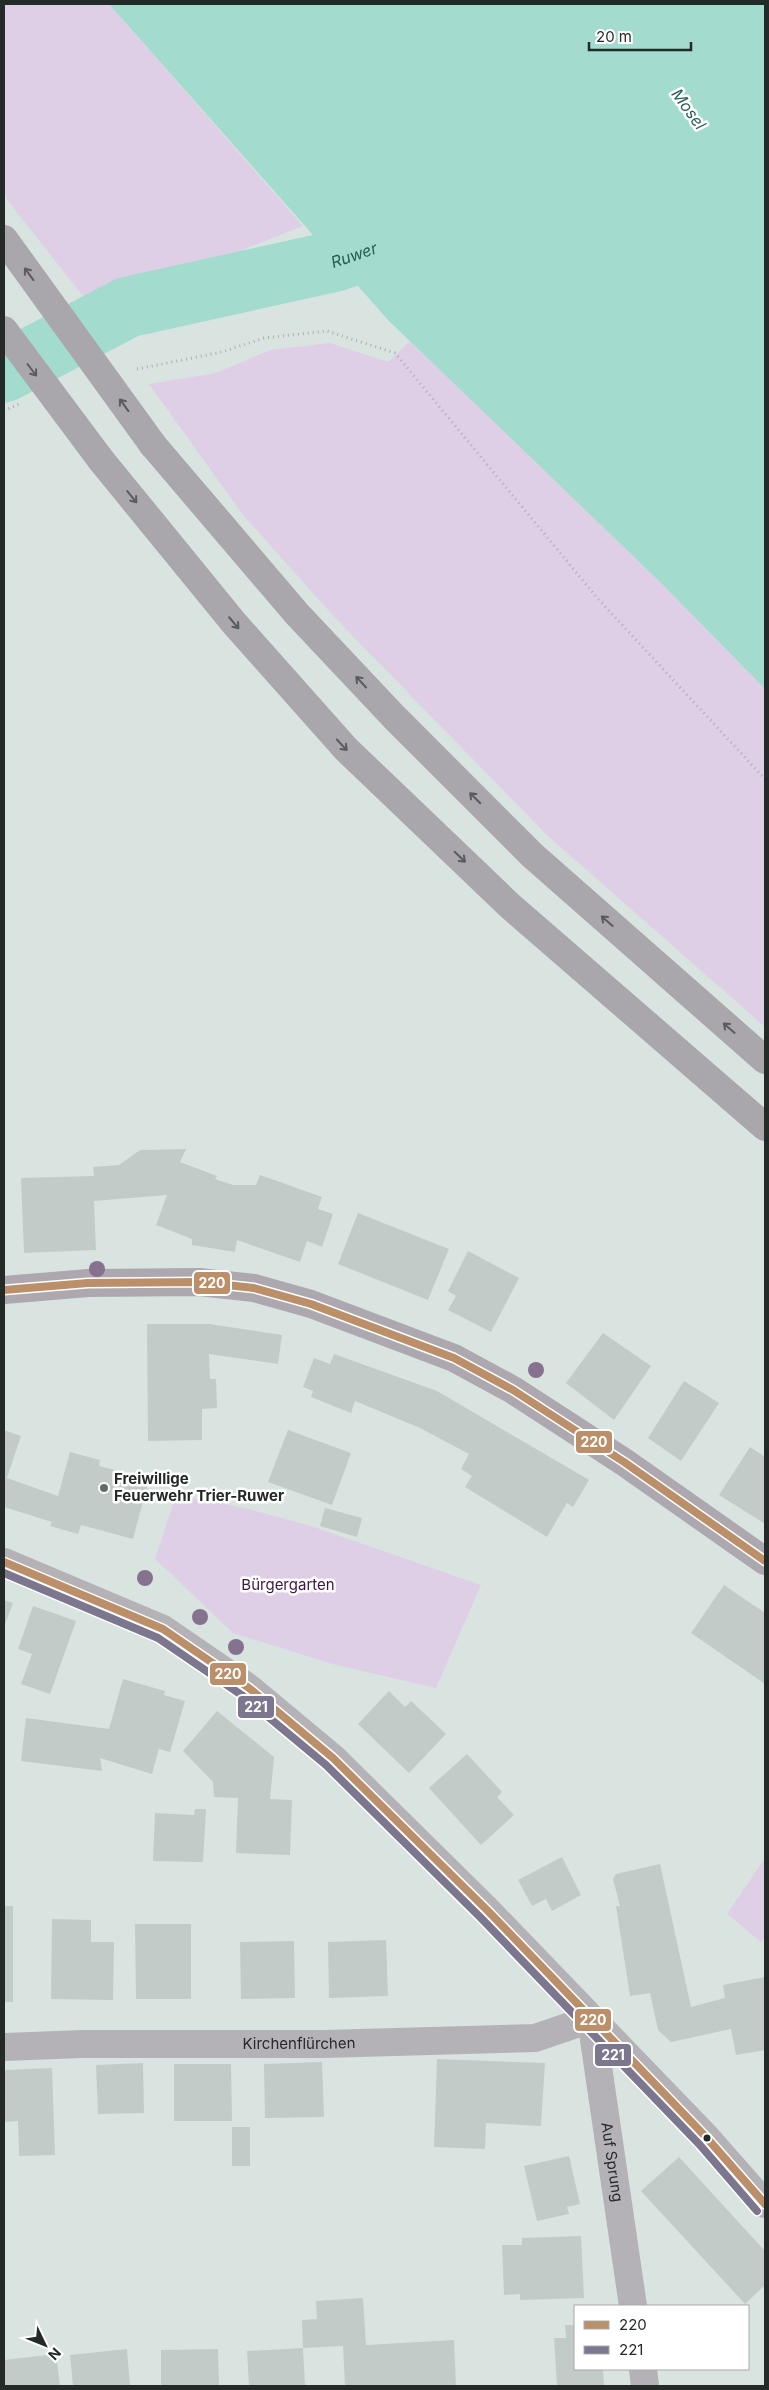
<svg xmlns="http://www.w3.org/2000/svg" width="769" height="2390" viewBox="0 0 769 2390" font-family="Inter,sans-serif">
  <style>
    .green { fill: #decfe6 }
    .water { fill: #a4dbcf }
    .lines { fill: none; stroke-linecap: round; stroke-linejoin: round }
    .river { stroke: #a4dbcf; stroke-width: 61 }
    .building { fill: #c2cbc8 }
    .path { stroke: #adaeb0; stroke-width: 3; stroke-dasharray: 1 4; stroke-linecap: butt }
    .street { stroke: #b5b2b7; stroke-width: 28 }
    .secondary { stroke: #ada8af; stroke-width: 28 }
    .highway { stroke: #a9a6ac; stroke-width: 28 }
    .highway-bridge { stroke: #a9a6ac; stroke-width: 28 }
    .bus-1-casing { stroke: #fff; stroke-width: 11 }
    .bus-2-casing { stroke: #fff; stroke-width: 11 }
    .bus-1 { stroke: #bb8f69; stroke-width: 8 }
    .bus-2 { stroke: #7c778f; stroke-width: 8 }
    .tree { fill: #86718e }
    .oneway { stroke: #595c5d }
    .poi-dot { fill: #636b69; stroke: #fff; stroke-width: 2 }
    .bus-dot { fill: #232a28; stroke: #fff; stroke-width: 2 }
    .labels { text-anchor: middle; stroke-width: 5; stroke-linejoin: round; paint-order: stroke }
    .poi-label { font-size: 15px; font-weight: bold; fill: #232a28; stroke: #fff; text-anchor: start }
    .park-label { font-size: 15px; fill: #42134b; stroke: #fff }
    .street-label { font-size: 15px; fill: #232a28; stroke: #fff }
    .water-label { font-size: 16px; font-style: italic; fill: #235f54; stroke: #fff }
    .line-badge { stroke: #fff; stroke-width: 2 }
    .badge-label { font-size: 14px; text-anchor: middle; font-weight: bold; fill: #fff }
  </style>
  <rect width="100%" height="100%" fill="#d9e4e1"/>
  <g class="green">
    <polygon points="4,4 109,4 303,226 93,309 8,201 4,192"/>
    <polygon points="410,341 660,582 765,689 765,1027 548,836 337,620 243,515 149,384 216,373 270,350 330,343 388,362"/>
    <polygon points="176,1495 245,1508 311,1526 481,1585 436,1688 332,1664 233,1633 155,1559"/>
    <polygon points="765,1858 765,1937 761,1942 727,1914"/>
  </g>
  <polygon class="water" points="109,4 765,4 765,689 660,582 388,320"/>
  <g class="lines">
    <path class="river" id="s1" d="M4,372l124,-65 208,-46 79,-27"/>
  </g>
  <g class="building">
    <polygon points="186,1149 180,1162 217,1176 215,1179 233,1185 256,1185 260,1175 322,1197 318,1209 333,1214 322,1247 307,1241 300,1262 237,1240 235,1252 192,1245 192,1239 156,1225 167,1195 94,1201 96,1250 24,1253 21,1178 94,1176 93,1167 119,1165 140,1150"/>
    <polygon points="358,1213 449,1249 428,1300 338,1264"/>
    <polygon points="468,1251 519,1278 491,1332 448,1310 456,1296 448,1291"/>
    <polygon points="147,1324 209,1324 282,1335 278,1364 209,1354 210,1379 216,1379 217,1408 202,1409 202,1440 148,1441"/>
    <polygon points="603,1333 651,1366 614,1420 566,1383"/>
    <polygon points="334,1354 437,1391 589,1480 573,1507 567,1503 547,1537 465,1487 472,1476 461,1469 469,1454 420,1428 355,1401 351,1413 311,1397 313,1391 303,1387 314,1358 330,1364"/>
    <polygon points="684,1381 719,1403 681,1461 648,1438"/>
    <polygon points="4,1430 21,1436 7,1478 58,1496 70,1452 100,1460 99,1466 149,1479 133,1539 81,1525 78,1534 50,1526 52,1522 4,1507"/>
    <polygon points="288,1430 351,1453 332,1505 268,1482"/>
    <polygon points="750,1447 765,1457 765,1524 719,1495"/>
    <polygon points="325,1508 362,1518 357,1537 320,1526"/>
    <polygon points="724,1585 765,1613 765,1684 691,1633"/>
    <polygon points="4,1600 13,1603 4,1627"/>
    <polygon points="33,1606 76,1621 50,1694 21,1684 32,1654 18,1649"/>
    <polygon points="123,1679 165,1691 164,1695 185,1701 170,1752 159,1749 152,1774 100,1758 102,1771 21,1761 26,1718 109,1729"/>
    <polygon points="389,1691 405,1707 411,1701 446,1734 409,1773 358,1724"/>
    <polygon points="217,1711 274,1757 270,1799 292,1800 290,1855 236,1853 238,1798 214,1797 213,1782 183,1751"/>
    <polygon points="467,1754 502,1792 497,1797 514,1815 481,1845 429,1788"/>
    <polygon points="195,1809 206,1809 203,1862 153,1861 155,1813 194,1815"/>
    <polygon points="562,1857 581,1895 552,1911 546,1899 532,1906 518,1880"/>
    <polygon points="660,1864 691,2007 725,1998 723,1985 765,1977 765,2050 736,2055 731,2029 671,2042 658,2030 650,1993 630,1996 616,1906 620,1906 613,1879 616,1874"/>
    <rect x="4" y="1906" width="9" height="96"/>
    <polygon points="52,1919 91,1920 91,1942 114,1942 113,2000 51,1999"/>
    <polygon points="135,1924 191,1924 191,1999 136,1999"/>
    <polygon points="386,1940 388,1996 329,1998 328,1942"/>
    <polygon points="294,1941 295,1998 241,1999 240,1942"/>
    <polygon points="437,2059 545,2063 541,2126 486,2123 485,2149 434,2147"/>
    <polygon points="322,2062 324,2117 265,2118 264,2064"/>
    <polygon points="143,2063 144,2113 98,2114 96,2065"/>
    <polygon points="174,2064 231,2064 232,2121 174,2121"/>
    <polygon points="52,2068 55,2155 19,2156 18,2121 4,2122 4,2070"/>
    <rect x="232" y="2127" width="18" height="39"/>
    <polygon points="569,2156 580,2204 567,2207 569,2214 537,2221 524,2166"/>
    <polygon points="679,2157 765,2251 765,2285 745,2304 641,2191"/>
    <polygon points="581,2236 584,2298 520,2300 520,2294 504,2295 502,2245 522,2245 522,2238"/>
    <polygon points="363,2298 366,2345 454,2340 456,2386 345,2386 343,2346 303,2348 302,2320 317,2319 316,2301"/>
    <polygon points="565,2325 575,2325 575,2369 603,2369 604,2386 557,2386 554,2338 566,2338"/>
    <polygon points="303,2348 305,2386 249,2386 247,2351"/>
    <polygon points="127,2349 130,2386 73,2386 70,2355"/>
    <polygon points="218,2349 219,2386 161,2386 161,2350"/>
    <polygon points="56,2354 60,2386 4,2386 4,2360"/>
  </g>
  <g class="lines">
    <g class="path">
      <polyline points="137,369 222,352 264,338 327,331 395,353 599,600 765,779"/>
      <polyline points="4,411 19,404"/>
    </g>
    <g class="street">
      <polyline points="4,1562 163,1629 249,1688 333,1758 487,1910 706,2137 765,2204"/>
      <path id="s2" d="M4,2047l79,-3h241l211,-6 56,-19 42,287"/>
      <polyline points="643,2369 645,2386"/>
    </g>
    <polyline class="secondary" points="4,1290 88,1283 199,1282 254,1288 311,1304 454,1358 513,1390 624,1462 765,1561"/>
    <g class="highway">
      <polyline points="153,445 297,614 395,718 532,855 765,1060"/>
      <polyline points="101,460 234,623 346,749 509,905 765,1127"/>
    </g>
    <g class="highway-bridge">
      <polyline points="4,239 153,445"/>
      <polyline points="4,330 101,460"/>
    </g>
    <g class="bus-1-casing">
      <g id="bus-1">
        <polyline points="4,1290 88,1283 199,1282 254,1288 311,1304 454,1358 513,1390 624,1462 765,1561"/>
        <polyline points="4,1562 163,1629 249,1688 333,1758 487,1910 706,2137 765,2204"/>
      </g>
    </g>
    <g class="bus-2-casing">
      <polyline id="bus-2" points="4,1573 158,1638 243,1696 326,1765 480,1917 699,2144 757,2211"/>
    </g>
    <use href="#bus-1" class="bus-1"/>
    <use href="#bus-2" class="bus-2"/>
  </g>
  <g class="tree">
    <circle cx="97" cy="1269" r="8"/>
    <circle cx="536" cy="1370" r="8"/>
    <circle cx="145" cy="1578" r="8"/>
    <circle cx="200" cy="1617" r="8"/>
    <circle cx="236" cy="1647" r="8"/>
  </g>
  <defs><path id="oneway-shaft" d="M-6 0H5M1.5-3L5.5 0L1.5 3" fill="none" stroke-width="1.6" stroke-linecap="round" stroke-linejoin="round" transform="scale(1.25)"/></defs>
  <g class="oneway">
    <use href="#oneway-shaft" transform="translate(29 274) rotate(-126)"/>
    <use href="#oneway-shaft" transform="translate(32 370) rotate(53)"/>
    <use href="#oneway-shaft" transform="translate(124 405) rotate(-126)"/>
    <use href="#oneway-shaft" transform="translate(132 497) rotate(51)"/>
    <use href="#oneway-shaft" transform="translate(234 623) rotate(50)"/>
    <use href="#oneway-shaft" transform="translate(361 682) rotate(-133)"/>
    <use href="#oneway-shaft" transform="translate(342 745) rotate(47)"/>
    <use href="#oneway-shaft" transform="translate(475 798) rotate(-135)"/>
    <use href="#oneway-shaft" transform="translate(460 857) rotate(44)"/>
    <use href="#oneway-shaft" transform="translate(607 921) rotate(-139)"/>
    <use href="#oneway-shaft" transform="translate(729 1028) rotate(-139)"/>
  </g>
  <circle class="poi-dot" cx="104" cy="1488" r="5"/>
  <circle class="bus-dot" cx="707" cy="2138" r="4.5"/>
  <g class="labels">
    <g class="poi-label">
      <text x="114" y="1484">Freiwillige<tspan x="114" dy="17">Feuerwehr Trier-Ruwer</tspan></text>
    </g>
    <g class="park-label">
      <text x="288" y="1590">Bürgergarten</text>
    </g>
    <g class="street-label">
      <text dy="5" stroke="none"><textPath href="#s2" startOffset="295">Kirchenflürchen</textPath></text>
      <text dy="5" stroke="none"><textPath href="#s2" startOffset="735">Auf Sprung</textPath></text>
    </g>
    <g class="water-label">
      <text transform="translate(689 109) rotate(54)" y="6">Mosel</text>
      <text dy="6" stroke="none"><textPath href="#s1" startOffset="372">Ruwer</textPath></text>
    </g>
  </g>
  <g class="line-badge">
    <rect x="193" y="1271" width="38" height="24" rx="5" fill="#bb8f69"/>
    <rect x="575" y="1430" width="38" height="24" rx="5" fill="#bb8f69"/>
    <rect x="209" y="1662" width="38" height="24" rx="5" fill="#bb8f69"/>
    <rect x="237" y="1695" width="38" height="24" rx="5" fill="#7c778f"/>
    <rect x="574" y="2008" width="38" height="24" rx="5" fill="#bb8f69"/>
    <rect x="594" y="2043" width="38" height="24" rx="5" fill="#7c778f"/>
  </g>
  <g class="badge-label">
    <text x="212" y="1288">220</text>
    <text x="594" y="1447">220</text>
    <text x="228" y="1679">220</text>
    <text x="256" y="1712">221</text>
    <text x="593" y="2025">220</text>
    <text x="613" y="2060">221</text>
  </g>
  <rect width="769" height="2390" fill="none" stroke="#232a28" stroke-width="10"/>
  <rect x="574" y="2305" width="175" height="65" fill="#ffffff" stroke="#a7aaa9"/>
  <rect x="584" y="2321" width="25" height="8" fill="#bb8f69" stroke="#a7aaa9"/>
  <text x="619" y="2330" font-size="15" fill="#232a28">220</text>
  <rect x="584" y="2346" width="25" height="8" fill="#7c778f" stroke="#a7aaa9"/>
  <text x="619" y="2355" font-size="15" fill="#232a28">221</text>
  <g transform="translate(45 2345) rotate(133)" stroke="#ffffff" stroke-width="4" paint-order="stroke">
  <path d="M0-4L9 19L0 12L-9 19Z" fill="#232a28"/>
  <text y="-8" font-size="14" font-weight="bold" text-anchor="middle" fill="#232a28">N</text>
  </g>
  <path d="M589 42v8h102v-8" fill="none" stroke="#232a28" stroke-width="2.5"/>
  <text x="596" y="42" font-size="15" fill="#232a28" stroke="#ffffff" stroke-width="4" paint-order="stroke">20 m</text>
</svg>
